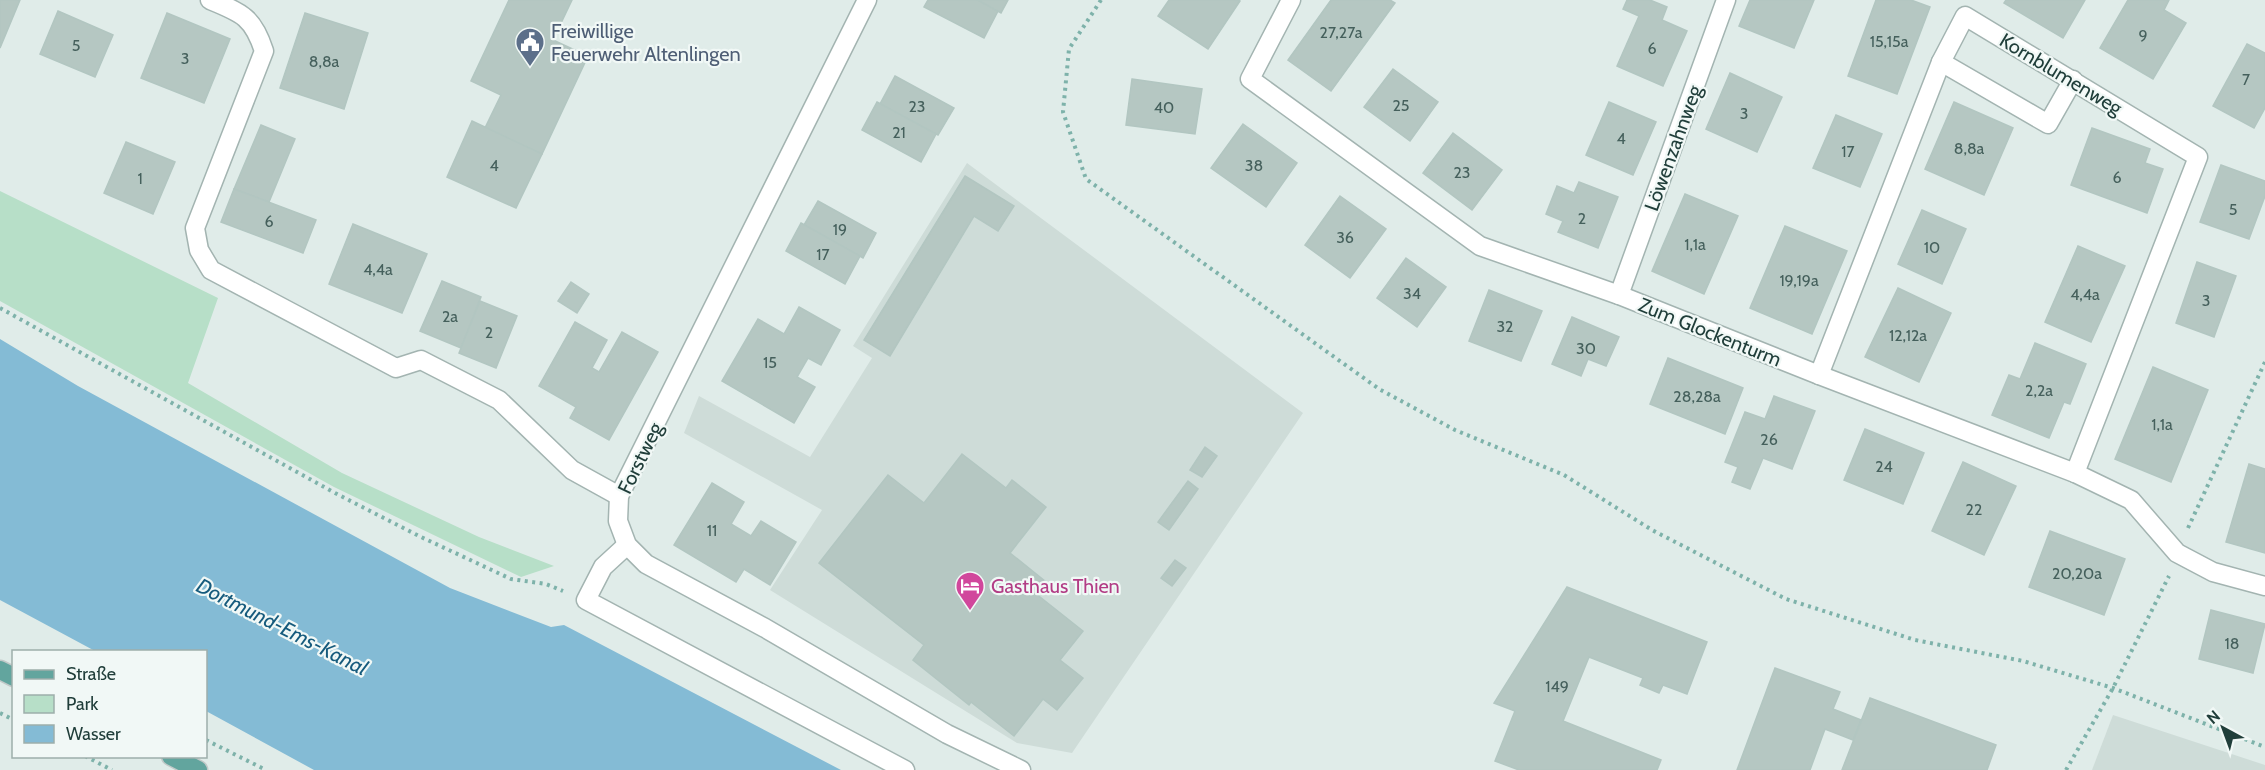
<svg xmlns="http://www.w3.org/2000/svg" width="2265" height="770" viewBox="0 0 2265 770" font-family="Cabin,sans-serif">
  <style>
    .built { fill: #cedcd8 }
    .green { fill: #b7dfc8 }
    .water { fill: #84bbd5 }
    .building { fill: #b5c7c2; stroke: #b2c6c1; stroke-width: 1.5 }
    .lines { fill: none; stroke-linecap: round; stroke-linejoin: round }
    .minor-casing { stroke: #a3b4b1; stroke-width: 21 }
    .major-casing { stroke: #c1c9c8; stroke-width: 21 }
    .path { stroke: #7eb2aa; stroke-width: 4; stroke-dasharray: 3 4.5; stroke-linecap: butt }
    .minor { stroke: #fff; stroke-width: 18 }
    .major { stroke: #62a59e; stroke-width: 18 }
    .labels { text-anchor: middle; stroke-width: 4.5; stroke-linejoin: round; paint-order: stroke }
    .number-label { font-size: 16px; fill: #45605c }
    .service-label { font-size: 20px; fill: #4e5e75; stroke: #f1f8f6; text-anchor: start }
    .street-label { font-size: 20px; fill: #203e3a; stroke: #f1f8f6 }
    .hotel-label { font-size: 20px; fill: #b23c85; stroke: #f1f8f6; text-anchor: start }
    .water-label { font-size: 21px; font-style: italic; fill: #165b7d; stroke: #f1f8f6 }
  </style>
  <rect width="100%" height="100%" fill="#e0ece9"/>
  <g class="built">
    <polygon points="967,163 1303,413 1072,753 1017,743 770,590 822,510 684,433 699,396 810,457 872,358 853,346"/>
    <polygon points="2113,715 2265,765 2265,770 2092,770"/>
  </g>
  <polygon class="green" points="0,191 218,298 188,383 342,473 479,537 554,566 521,577 334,487 0,301"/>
  <polygon class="water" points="0,339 78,386 450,588 551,627 564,625 841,770 314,770 206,711 206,652 95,651 0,600"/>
  <g class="building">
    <polygon points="0,0 20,0 0,48"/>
    <polygon points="509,0 572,0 553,40 588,56 542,154 485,128 501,95 471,81"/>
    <polygon points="928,0 978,0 998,11 984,38 924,7"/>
    <polygon points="978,0 1008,0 1001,13"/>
    <polygon points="1169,0 1238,0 1240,1 1208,49 1158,16"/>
    <polygon points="1331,0 1390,0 1395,3 1331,91 1288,60"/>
    <polygon points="1627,0 1650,0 1667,7 1662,20 1687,31 1663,86 1617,66 1639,16 1623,9"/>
    <polygon points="1750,0 1814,0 1794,48 1739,26"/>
    <polygon points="1876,0 1911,0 1930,7 1897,94 1848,76"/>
    <polygon points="2006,0 2085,0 2063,38 2004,3"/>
    <polygon points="2128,0 2169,0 2164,10 2186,23 2153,79 2100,48"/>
    <polygon points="58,11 113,35 95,77 40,54"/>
    <polygon points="167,13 230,39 204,103 141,78"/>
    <polygon points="305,13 368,33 344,109 280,88"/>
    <polygon points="2247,44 2265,53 2265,108 2254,128 2213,106"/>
    <polygon points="1393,69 1438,102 1410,141 1364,107"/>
    <polygon points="1730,73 1782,97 1757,152 1706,129"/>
    <polygon points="895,76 954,108 938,135 880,104"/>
    <polygon points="1132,79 1202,89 1195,134 1126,125"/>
    <polygon points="877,102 936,134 921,162 862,130"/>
    <polygon points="1609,102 1656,122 1633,175 1586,155"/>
    <polygon points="1954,102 2013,128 1984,195 1925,169"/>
    <polygon points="1836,115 1882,134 1860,187 1813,168"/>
    <polygon points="472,121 542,154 516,208 447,177"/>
    <polygon points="1243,124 1297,163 1266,207 1211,168"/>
    <polygon points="261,125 295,139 269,202 234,189"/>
    <polygon points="2092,128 2150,149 2145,163 2163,169 2147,213 2071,185"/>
    <polygon points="1453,133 1502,170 1472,210 1423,173"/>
    <polygon points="126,142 175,162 153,214 104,193"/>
    <polygon points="2221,165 2265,181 2265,196 2249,239 2200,222"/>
    <polygon points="965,176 1014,206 998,231 974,216 890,356 864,340"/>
    <polygon points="1579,182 1618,197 1598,248 1558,232 1563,221 1546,214 1557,186 1574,193"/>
    <polygon points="234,189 316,220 303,253 221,222"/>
    <polygon points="1685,194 1738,216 1704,294 1652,271"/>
    <polygon points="1340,196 1386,229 1350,278 1305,245"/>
    <polygon points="818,201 876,233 863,258 804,225"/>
    <polygon points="1922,210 1966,229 1942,284 1898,264"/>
    <polygon points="801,223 860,256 845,284 786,251"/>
    <polygon points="353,224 427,254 402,313 329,284"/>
    <polygon points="1785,226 1847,251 1812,334 1750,308"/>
    <polygon points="2078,246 2125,266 2091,342 2045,322"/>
    <polygon points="1406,258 1446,287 1417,327 1377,298"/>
    <polygon points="2197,262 2236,276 2214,337 2176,323"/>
    <polygon points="442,281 481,297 461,348 420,331"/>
    <polygon points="571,282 589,294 577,313 558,301"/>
    <polygon points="1898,288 1951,313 1919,382 1865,357"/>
    <polygon points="1489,290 1542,311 1521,361 1469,341"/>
    <polygon points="480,301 517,316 496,368 459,353"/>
    <polygon points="799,307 840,330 821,365 808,358 797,377 815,387 794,423 722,381 758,319 784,334"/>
    <polygon points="1572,317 1619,337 1606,366 1588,359 1581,376 1552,364"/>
    <polygon points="575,322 607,340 592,368 599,372 622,332 658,352 609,440 570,418 576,407 539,386"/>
    <polygon points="2035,343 2086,364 2070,404 2064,402 2049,438 1992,415 2009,375 2020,379"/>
    <polygon points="1668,358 1743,388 1725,434 1650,404"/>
    <polygon points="2153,367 2208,390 2171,482 2115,459"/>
    <polygon points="1774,396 1815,411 1792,469 1763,458 1750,489 1732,482 1738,467 1725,462 1745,412 1765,419"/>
    <polygon points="1865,429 1924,453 1903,504 1844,480"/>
    <polygon points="1205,447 1217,456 1202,477 1190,470"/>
    <polygon points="962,454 1006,488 1012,480 1046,507 1010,553 1045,581 1035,593 1083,631 1060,660 1083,678 1057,710 1043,699 1014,736 971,702 969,705 913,660 924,645 819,563 888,475 924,503"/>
    <polygon points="1963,462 2016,486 1984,555 1932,531"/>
    <polygon points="2249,464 2265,469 2265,553 2226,542"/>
    <polygon points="1188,481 1198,489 1169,530 1158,522"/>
    <polygon points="712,483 744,502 731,524 751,536 761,521 796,542 770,585 744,569 736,582 674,545"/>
    <polygon points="2050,531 2125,559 2104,615 2029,587"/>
    <polygon points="1175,560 1186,568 1172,586 1161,578"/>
    <polygon points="1567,587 1707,642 1687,694 1663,685 1659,693 1640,685 1643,678 1589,657 1563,721 1661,760 1657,770 1519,770 1495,761 1515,711 1494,703"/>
    <polygon points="2211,610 2265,624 2253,673 2199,659"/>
    <polygon points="1775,668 1840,692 1833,709 1861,720 1853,740 1825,729 1810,770 1737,770"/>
    <polygon points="1870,698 1996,745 1987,770 1842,770"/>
  </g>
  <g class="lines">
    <g class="minor-casing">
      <g id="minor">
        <path d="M210,0c32,13 43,17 54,51l-69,177 4,22 12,20 185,98 25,-8 78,40 73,70 47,26"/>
        <polyline points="867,0 619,496 618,521 627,545 646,564 765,628 947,734 1021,770"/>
        <polyline points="1291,0 1250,79 1480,246 1619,295 1819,375 2075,473 2131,500 2177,553 2213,572 2265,586"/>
        <polyline points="1941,62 2048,124 2073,80"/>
        <polyline points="1619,295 1726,0"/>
        <polyline points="1819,375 1941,62 1965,16 2198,157 2075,473"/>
        <polyline points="627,545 603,567 586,600 905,770"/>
      </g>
    </g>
    <g class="major-casing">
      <g id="major">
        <polyline points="0,670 14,677"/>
        <polyline points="171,756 198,770"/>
      </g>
    </g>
    <g class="path">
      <polyline points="1101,0 1069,49 1063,112 1086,179 1379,389 1455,430 1564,475 1652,530 1786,599 1915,640 2023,661 2113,688 2265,747"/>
      <polyline points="0,308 335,493 421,537 511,579 546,584 563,591"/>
      <polyline points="2188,528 2265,362"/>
      <polyline points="0,713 14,720"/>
      <polyline points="206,740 266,770"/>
      <polyline points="85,756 112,770"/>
      <polyline points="2066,770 2113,688 2169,576"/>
    </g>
    <use href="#minor" class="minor"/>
    <use href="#major" class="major"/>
  </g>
  <defs>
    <g id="civic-pin" transform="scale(1.5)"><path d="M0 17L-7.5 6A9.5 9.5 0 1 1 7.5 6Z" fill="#5c6f8a" stroke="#f1f8f6"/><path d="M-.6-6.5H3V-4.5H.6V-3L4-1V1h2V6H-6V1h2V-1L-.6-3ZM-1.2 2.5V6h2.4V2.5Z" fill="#fff"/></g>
    <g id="hotel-pin" transform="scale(1.5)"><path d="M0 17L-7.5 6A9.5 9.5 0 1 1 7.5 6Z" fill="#d1479c" stroke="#f1f8f6"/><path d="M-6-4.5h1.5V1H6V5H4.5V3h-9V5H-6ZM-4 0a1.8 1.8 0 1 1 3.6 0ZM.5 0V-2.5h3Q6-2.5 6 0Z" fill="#fff"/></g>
  </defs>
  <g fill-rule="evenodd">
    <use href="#civic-pin" x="530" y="42"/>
    <use href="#hotel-pin" x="970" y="586"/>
  </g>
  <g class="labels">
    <g class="number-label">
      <text x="1341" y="38">27,27a</text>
      <text x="2143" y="41">9</text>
      <text x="1889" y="47">15,15a</text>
      <text x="76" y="51">5</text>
      <text x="1652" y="54">6</text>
      <text x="185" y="64">3</text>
      <text x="324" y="67">8,8a</text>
      <text x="2246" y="85">7</text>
      <text x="1401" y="111">25</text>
      <text x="917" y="112">23</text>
      <text x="1164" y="113">40</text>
      <text x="1744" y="119">3</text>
      <text x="899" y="138">21</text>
      <text x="1621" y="144">4</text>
      <text x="1969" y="154">8,8a</text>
      <text x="1848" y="157">17</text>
      <text x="494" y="171">4</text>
      <text x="1254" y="171">38</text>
      <text x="1462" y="178">23</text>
      <text x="2117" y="183">6</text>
      <text x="140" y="184">1</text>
      <text x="2233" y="215">5</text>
      <text x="1582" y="224">2</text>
      <text x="269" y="227">6</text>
      <text x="840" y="235">19</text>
      <text x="1345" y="243">36</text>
      <text x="1695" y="250">1,1a</text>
      <text x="1932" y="253">10</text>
      <text x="823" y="260">17</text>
      <text x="378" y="275">4,4a</text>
      <text x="1799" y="286">19,19a</text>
      <text x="1412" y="299">34</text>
      <text x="2085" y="300">4,4a</text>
      <text x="2206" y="306">3</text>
      <text x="450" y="322">2a</text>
      <text x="1505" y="332">32</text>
      <text x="489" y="338">2</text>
      <text x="1908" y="341">12,12a</text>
      <text x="1586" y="354">30</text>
      <text x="770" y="368">15</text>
      <text x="2039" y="396">2,2a</text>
      <text x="1697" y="402">28,28a</text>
      <text x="2162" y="430">1,1a</text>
      <text x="1769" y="445">26</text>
      <text x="1884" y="472">24</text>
      <text x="1974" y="515">22</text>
      <text x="712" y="536">11</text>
      <text x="2077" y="579">20,20a</text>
      <text x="2232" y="649">18</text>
      <text x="1557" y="692">149</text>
    </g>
    <g class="service-label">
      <text x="551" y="38">Freiwillige<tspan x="551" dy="23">Feuerwehr Altenlingen</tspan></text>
    </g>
    <g class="street-label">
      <text transform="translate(2061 74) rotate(31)" y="7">Kornblumenweg</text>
      <text transform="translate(1673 148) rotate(-70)" y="7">Löwenzahnweg</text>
      <text transform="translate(1710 332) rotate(22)" y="7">Zum Glockenturm</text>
      <text transform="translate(640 458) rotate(-64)" y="7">Forstweg</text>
    </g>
    <g class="hotel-label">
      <text x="991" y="593">Gasthaus Thien</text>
    </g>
    <g class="water-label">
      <text transform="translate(282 627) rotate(27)" y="7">Dortmund-Ems-Kanal</text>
    </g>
  </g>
  <rect x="12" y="650" width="195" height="108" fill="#f1f8f6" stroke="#9daeab" stroke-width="1.5"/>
  <rect x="24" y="670" width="30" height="9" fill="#62a59e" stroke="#9daeab" stroke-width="1.5"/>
  <text x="66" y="680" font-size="18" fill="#203e3a">Straße</text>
  <rect x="24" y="695" width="30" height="18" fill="#b7dfc8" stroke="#9daeab" stroke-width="1.5"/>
  <text x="66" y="710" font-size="18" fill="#203e3a">Park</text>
  <rect x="24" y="725" width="30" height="18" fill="#84bbd5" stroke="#9daeab" stroke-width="1.5"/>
  <text x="66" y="740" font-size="18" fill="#203e3a">Wasser</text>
  <g transform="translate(2223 728) rotate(319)" stroke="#f1f8f6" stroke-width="4.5" paint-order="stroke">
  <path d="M0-4.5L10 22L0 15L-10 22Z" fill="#203e3a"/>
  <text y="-9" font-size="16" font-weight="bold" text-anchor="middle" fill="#203e3a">N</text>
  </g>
</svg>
